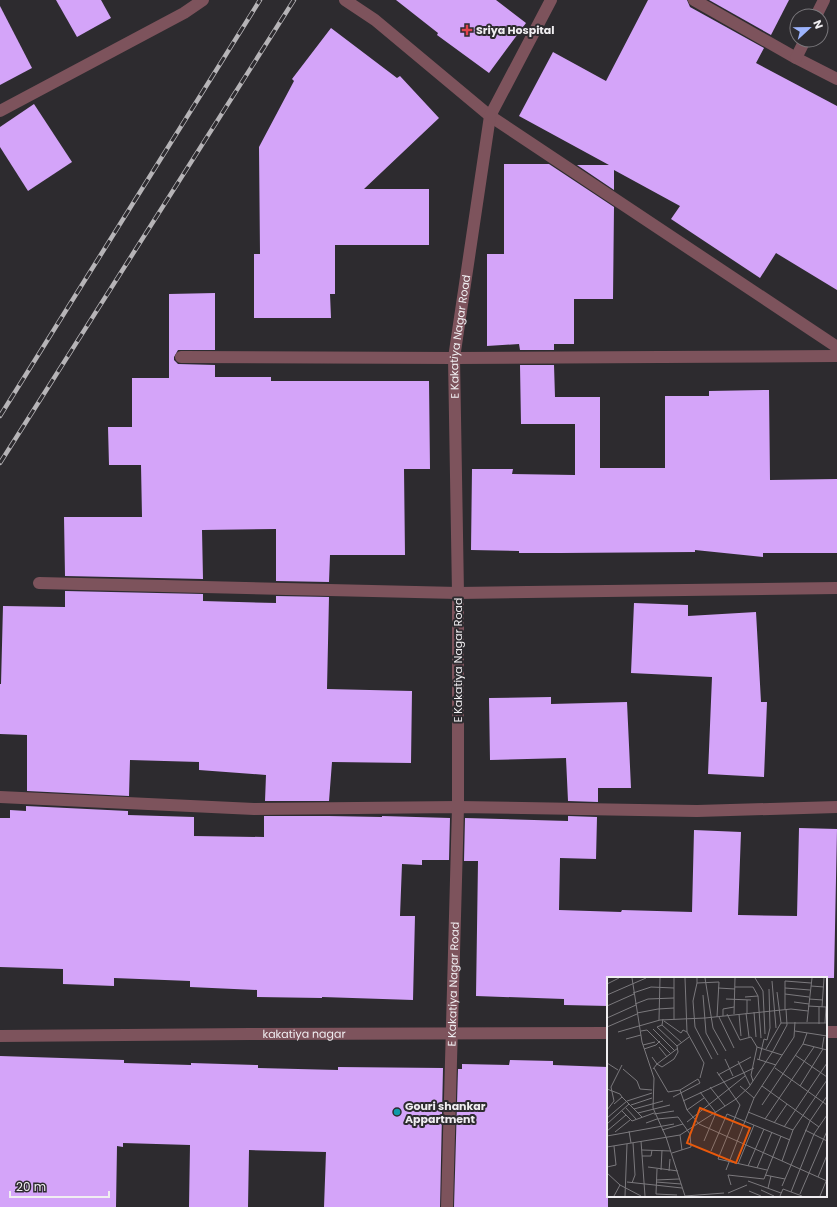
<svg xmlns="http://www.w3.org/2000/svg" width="837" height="1207" viewBox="0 0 837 1207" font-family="Poppins,sans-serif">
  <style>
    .building { fill: #d4a4f9 }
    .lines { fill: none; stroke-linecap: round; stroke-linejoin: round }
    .minor { stroke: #7d535c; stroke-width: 12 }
    .rail-casing { stroke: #b6b4b7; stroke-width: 4.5 }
    .rail { stroke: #2d2b2f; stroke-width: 3; stroke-dasharray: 9; stroke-linecap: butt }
    .health-dot { fill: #e0444e; stroke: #2d2b2f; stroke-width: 1.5 }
    .culture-dot { fill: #0f9aa8; stroke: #2d2b2f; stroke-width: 1.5 }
    .labels { text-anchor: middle; stroke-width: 4; stroke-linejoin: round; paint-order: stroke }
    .poi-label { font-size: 11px; font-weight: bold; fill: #f0eef1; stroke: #2d2b2f; text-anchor: start }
    .street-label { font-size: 11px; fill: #f0eef1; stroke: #2d2b2f }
    .inset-road { fill: none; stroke: #7b797d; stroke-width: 1 }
    .view { fill: #e8590c; fill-opacity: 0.15; stroke: #e8590c; stroke-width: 2 }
    .inset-edge { fill: none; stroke: #f0eef1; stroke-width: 2 }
  </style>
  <rect width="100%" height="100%" fill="#2d2b2f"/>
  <g class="building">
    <polygon points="56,0 101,0 111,18 77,37"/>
    <polygon points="396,0 496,0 526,23 489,73 437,35 438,33"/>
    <polygon points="648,0 687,0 690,7 764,48 756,63 837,106 837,290 776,253 760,278 671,219 680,206 614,170 614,190 577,165 609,165 519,116 553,52 606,81"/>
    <polygon points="709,0 789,0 771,35"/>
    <polygon points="0,6 32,68 0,85"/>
    <polygon points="331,28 397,78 400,76 439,118 364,189 429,189 429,245 335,245 335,294 330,294 331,318 254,318 254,254 260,254 259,147 294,81 292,79"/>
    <polygon points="34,104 72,162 28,191 0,147 0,127"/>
    <polygon points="504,164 549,164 614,207 613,299 574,299 574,344 554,344 554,350 520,350 519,344 487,346 487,254 504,254"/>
    <polygon points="215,293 215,350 178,350 174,357 174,360 178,364 215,365 215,377 271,377 271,381 429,381 430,469 404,469 405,555 330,555 329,582 276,581 276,529 202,530 203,579 65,576 64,517 142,517 141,465 109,465 108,427 132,427 132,378 169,378 169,294"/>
    <polygon points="520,365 554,365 555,397 600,397 600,468 665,468 665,396 709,396 709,391 769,390 770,480 837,479 837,553 763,553 763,557 695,550 695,552 561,553 519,553 519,551 471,550 472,469 513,469 512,474 575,475 575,424 521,424"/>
    <polygon points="65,591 203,594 203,601 276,603 276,596 329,597 327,689 412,691 411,763 332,762 329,801 265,801 266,775 199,770 199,762 130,760 129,796 27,791 27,735 0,734 0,684 1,684 3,606 65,607"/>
    <polygon points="634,603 688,605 688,616 756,612 761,702 767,702 764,777 708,774 712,677 631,673"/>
    <polygon points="551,697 551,704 627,702 631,788 598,788 598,802 568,801 566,758 490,760 489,698"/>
    <polygon points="26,806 128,811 128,815 194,817 194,836 264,837 264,816 328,816 382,817 382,816 450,818 449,860 422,860 422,865 402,864 400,916 415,916 413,1000 322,997 322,998 257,997 257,990 190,987 190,981 114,978 114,986 63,984 63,969 0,967 0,818 10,818 10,810 26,811"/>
    <polygon points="568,816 597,817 596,859 560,858 559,910 621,912 622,910 692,912 694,830 741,832 738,915 797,916 799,828 837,829 834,978 608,978 608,1006 564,1005 564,999 476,996 478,861 464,861 465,818 568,821"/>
    <polygon points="0,1056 124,1060 124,1063 191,1065 191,1063 258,1065 258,1068 338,1070 338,1067 443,1068 440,1207 324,1207 326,1152 249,1150 248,1207 189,1207 190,1145 123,1143 123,1147 117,1146 116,1207 0,1207"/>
    <polygon points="510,1060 553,1061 553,1065 608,1067 608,1207 454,1207 458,1069 462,1069 462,1064 509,1065"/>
  </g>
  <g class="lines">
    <g class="minor">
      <polyline points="345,0 375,20 490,116 837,347"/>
      <polyline points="694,0 796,58 837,79"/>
      <polyline points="816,16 824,0"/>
      <polyline points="796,58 805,40"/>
      <polyline points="0,111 184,13 203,0"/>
      <polyline points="181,357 454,358 837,356"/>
      <polyline points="39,583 458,593 837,588"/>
      <polyline points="0,797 254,809 458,807 697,811 837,807"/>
      <polyline points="826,1032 837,1032"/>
      <path id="s1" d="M0,1036l250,-2 358,-1"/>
      <path id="s2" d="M447,1207l11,-400v-214l-4,-235 36,-242 61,-116"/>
    </g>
    <g class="rail-casing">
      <g id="rail">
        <polyline points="0,416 260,0"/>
        <polyline points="0,463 294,0"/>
      </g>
    </g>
    <use href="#rail" class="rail"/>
  </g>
  <path class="health-dot" d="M465 24h4v4h4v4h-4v4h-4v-4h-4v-4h4z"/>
  <circle class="culture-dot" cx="397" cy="1112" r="4"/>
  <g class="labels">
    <g class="poi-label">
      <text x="476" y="34">Sriya Hospital</text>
      <text x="405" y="1110">Gouri shankar<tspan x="405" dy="13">Appartment</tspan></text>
    </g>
    <g class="street-label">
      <text dy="4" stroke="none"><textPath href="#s2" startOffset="871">E Kakatiya Nagar Road</textPath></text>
      <text transform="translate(458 660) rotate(-90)" y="4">E Kakatiya Nagar Road</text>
      <text dy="4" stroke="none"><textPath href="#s2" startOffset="223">E Kakatiya Nagar Road</textPath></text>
      <text dy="4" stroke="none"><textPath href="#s1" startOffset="304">kakatiya nagar</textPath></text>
    </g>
  </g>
  <g transform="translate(607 977)">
    <rect width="220" height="220" fill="#2d2b2f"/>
    <path class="inset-road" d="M25,1l10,64 12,36 -1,30 13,29 19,59M78,1l2,54 17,31 -4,15M90,1v5l22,-1 -2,35M98,1l8,50 13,23M148,1l8,13 2,43M165,4l4,47M90,6l-4,18 2,26 17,32M0,7l12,-6M204,9l13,1M128,10h18M146,10l5,9 3,42M111,11l17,1M178,11v-7l26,2M170,15l4,31M26,16l18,-6 23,1M178,17l24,3M0,18l39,-17M96,18l3,38 12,22M138,20l13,-1M119,22l25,1M202,22l14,1M140,23v13M187,25l15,2M28,27l13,-5 26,-1M0,29l27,-12M201,29l18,1 -1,16M215,30l2,-29M51,32l16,-1M178,32v-21l25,2M147,35l2,25M30,36l21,-4M139,36l3,24M120,37l13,26 11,-3 6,10 25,8M127,37l1,-36M132,37l2,22M116,39v-7l11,-2M112,40l15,31M0,41l29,-13M56,42l-1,6 -5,2 20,19 12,-9M67,42v-41M52,43l1,-42M57,44l17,12 2,-3 4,2M200,45l5,-44M212,47v-17M55,48l20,18M0,50l30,-13M46,52l22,22M34,54l6,-1 24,24M188,54l32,5M11,55l42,-12 45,-2 86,-9 17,2M19,62l15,-4M196,67l24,6M36,68l12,-3M52,70l8,10M37,72l12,-4 4,-4M159,72l15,-26h46M215,72l2,-12M188,78l32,22M45,80l5,7 21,-16M118,82l8,17M150,82l19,6M152,83l5,-21 3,1 3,-12 -1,-39M131,84l12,24M0,86l11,7M47,91l14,24 12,-2 7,20 12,14 128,57M168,91l52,37M16,92l14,12 3,8 12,1M46,92l4,-5 5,3 12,-8 4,-7 -1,-6M110,95l23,33 -22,54 49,11M111,98l33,-18M146,104l-2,-6 6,-28M133,109l14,12M155,109l57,41M193,109l23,-37M103,110l15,19M0,112l13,5 2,3M73,113l18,-11M93,115l16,21M66,120l27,-14 -2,-4M76,124l71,-33M7,127l8,-7 20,20M24,128l21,-7M155,128l41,-61 4,-11M19,131l10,11M27,132l29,-8M0,133l7,-9 -3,-14 11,-22M80,133l17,-12M15,134l10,10 22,-8M141,135l45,18M31,136l32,-8M47,137l20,-3M0,141l20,-17 25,-8M158,142l49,-72M80,145l58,-46M39,146l11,-4 21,-2 12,17 1,13 -19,6M167,146l13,-19M0,147l22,-20M177,150l43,-64M55,153l21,-6M198,153l22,11M0,154l19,-16M22,154l2,12M8,155l15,-12M73,158l2,15M0,159l67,-12M34,164l4,55M97,164l11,-26M0,170l73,-12 56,-36 13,-12 24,-36 14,-26 -1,-16M35,173l29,1M104,174l16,-37 63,26M35,179h9l1,-6M175,184l11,-31 34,-50M131,187l16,-39M141,189l16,-37M0,190l9,-2 -2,-19M41,190l30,4M150,191l15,-36M50,192l-1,25 21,1M54,193l1,-20M119,193l28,-72 40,-61 1,-15M62,194l1,-12M0,196l13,12 21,11M158,198l20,4M211,200l9,-22M49,203l23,-1M141,204l33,12M20,205l55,6M49,205l25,2M25,206l3,-8 -2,-32M124,208l-3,-10 36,4 17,-43M175,209l28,-65 17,-25M161,211l3,-12M154,213l13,6M142,214l12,5M184,215l23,-58 13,-19M121,216l19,-8M193,217l27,-63M7,219l6,-11M18,219l2,-52M78,219l39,-3M173,219l3,-7 19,7M213,219l7,-17"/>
    <path class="view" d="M93,131l50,20 -14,35 -49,-20z"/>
    <rect width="220" height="220" class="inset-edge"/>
  </g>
  <g transform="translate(809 28) rotate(68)"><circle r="19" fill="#2d2b2f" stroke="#7b797d"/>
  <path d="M0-3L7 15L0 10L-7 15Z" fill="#9db4fd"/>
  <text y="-6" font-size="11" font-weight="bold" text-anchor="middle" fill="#f0eef1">N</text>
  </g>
  <path d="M10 1191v6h99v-6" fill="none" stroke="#f0eef1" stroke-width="2"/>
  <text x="16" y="1191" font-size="12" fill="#f0eef1" stroke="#2d2b2f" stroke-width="3" paint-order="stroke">20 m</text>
</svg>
